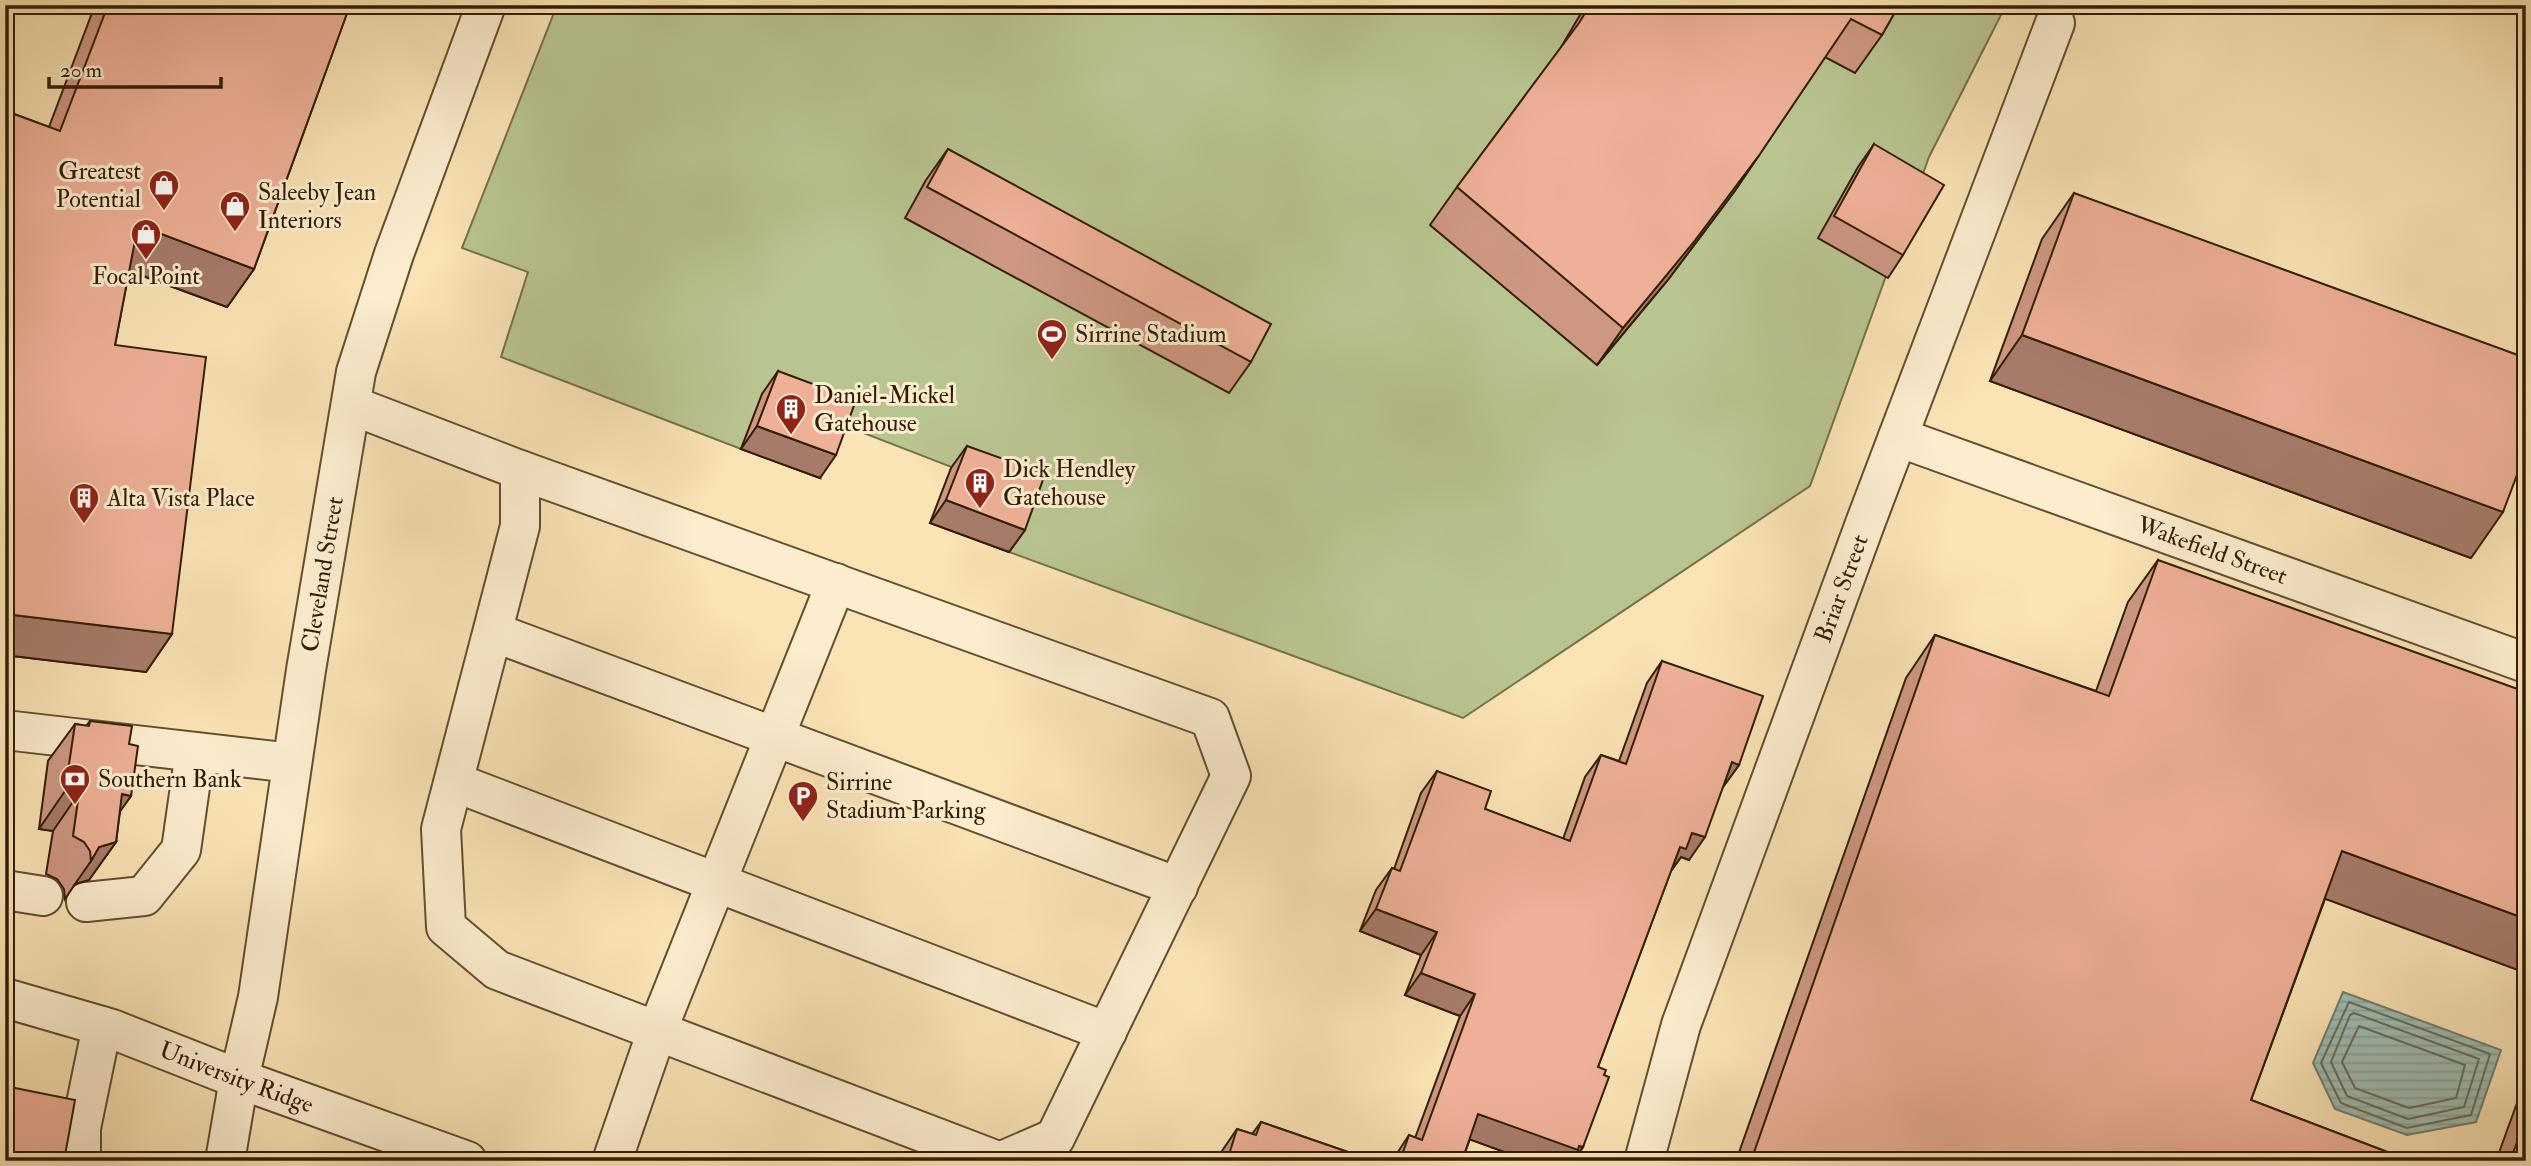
<svg xmlns="http://www.w3.org/2000/svg" width="2531" height="1166" viewBox="0 0 2531 1166" font-family="'IM FELL Double Pica',serif">
  <style>
    .garden { fill: #b9c591; stroke: #76714a; stroke-width: 2 }
    .water { fill: url(#water-rules); stroke: #737d6d; stroke-width: 2 }
    .lines { fill: none; stroke-linecap: round; stroke-linejoin: round }
    .shore { stroke: #686d5c; stroke-width: 2 }
    .minor-casing { stroke: #644e30; stroke-width: 42 }
    .minor { stroke: #fcedcf; stroke-width: 38 }
    .wall { fill: #cd9782; stroke: #321d04; stroke-width: 2 }
    .shaded-wall { fill: #a77b6a; stroke: #321d04; stroke-width: 2 }
    .building { fill: #eeb097; stroke: #321d04; stroke-width: 2 }
    .labels { text-anchor: middle; stroke-width: 6; stroke-linejoin: round; paint-order: stroke }
    .poi-label { font-size: 24px; fill: #321d04; stroke: #fcedcf; text-anchor: start }
    .street-label { font-size: 24px; fill: #321d04; stroke: #fcedcf }
  </style>
  <defs>
    <pattern id="water-rules" width="6" height="5" patternUnits="userSpaceOnUse" patternTransform="scale(1.75)"><rect width="6" height="5" fill="#9fbdb3"/><path d="M0 2.5h6" fill="none" stroke="#89a298"/></pattern>
  </defs>
  <rect width="100%" height="100%" fill="#fae3b5"/>
  <filter id="stains"><feTurbulence type="fractalNoise" baseFrequency=".00286" numOctaves="4"/><feColorMatrix values="0 0 0 0 .2 0 0 0 0 .09 0 0 0 0 .02 0 0 0 .5 -.17"/></filter>
  <radialGradient id="worn" r=".72"><stop offset=".6" stop-color="#630" stop-opacity="0"/><stop offset="1" stop-color="#630" stop-opacity=".3"/></radialGradient>
  <polygon class="garden" points="557,5 1586,5 1553,61 1667,281 1734,192 1825,57 1894,5 2006,5 1929,157 1810,486 1463,718 1009,552 1029,497 763,394 741,449 501,357 528,272 462,248"/>
  <polygon class="water" points="2343,992 2501,1050 2476,1122 2407,1135 2335,1109 2313,1063"/>
  <g class="lines">
    <g class="shore">
      <polygon points="2349,1002 2490,1054 2471,1115 2407,1128 2341,1103 2321,1063"/>
      <polygon points="2354,1013 2479,1059 2464,1107 2408,1119 2347,1096 2331,1062 2350,1015"/>
      <polygon points="2359,1026 2465,1065 2456,1098 2409,1108 2355,1088 2342,1062"/>
    </g>
    <g class="minor-casing">
      <g id="minor">
        <polyline points="351,405 520,470 520,526 441,829 446,927 497,970 657,1031 612,1161"/>
        <path id="s1" d="M1898,437l628,226"/>
        <polyline points="520,470 1210,718 1231,776 1055,1138 1002,1161"/>
        <polyline points="836,583 657,1031 998,1161"/>
        <polyline points="493,632 1178,887"/>
        <polyline points="5,730 292,763"/>
        <polyline points="454,782 1107,1032"/>
        <polyline points="5,890 43,896"/>
        <polyline points="86,902 144,896 181,850 195,752"/>
        <path id="s2" d="M5,998l107,31 127,50 228,82"/>
        <polyline points="81,1161 81,1128 102,1026"/>
        <path id="s3" d="M225,1161l14,-82 19,-82 48,-327 50,-298 38,-118 92,-249"/>
        <path id="s4" d="M1644,1161l37,-136 185,-504 189,-498"/>
      </g>
    </g>
    <use href="#minor" class="minor"/>
  </g>
  <g class="wall">
    <polygon points="95,5 350,5 254,269 227,307 129,271 115,345 172,634 146,672 5,655 5,126 14,114 49,127"/>
    <polygon points="1586,5 1899,5 1882,35 1855,73 1825,57 1734,192 1667,281 1597,365 1430,225 1457,187 1560,49"/>
    <polygon points="1874,144 1903,255 1888,278 1818,238 1858,167"/>
    <polygon points="948,149 1251,362 1229,393 905,218 926,180"/>
    <polygon points="2074,193 2471,558 1990,381 2042,239"/>
    <polygon points="778,371 820,478 741,449 762,394"/>
    <polygon points="967,446 1025,530 1009,552 930,523 951,468"/>
    <polygon points="2158,560 2325,899 2251,1100 2411,1161 1736,1161 1906,678 1935,635 2096,691 2128,602"/>
    <polygon points="1662,661 1739,765 1723,787 1689,860 1681,857 1671,871 1598,1067 1583,1147 1573,1161 1529,1161 1470,1139 1462,1161 1392,1161 1409,1135 1415,1138 1460,1016 1405,995 1421,955 1360,931 1376,890 1392,868 1394,869 1421,793 1437,771 1485,809 1563,839 1585,777 1601,755 1619,761 1647,683"/>
    <polygon points="90,721 129,744 131,796 120,811 116,842 89,880 75,884 65,899 64,889 57,879 46,874 53,831 39,829 48,761 75,724 86,726"/>
    <polygon points="2526,1078 2526,1161 2496,1161"/>
    <polygon points="1261,1122 1374,1161 1215,1161 1216,1159 1219,1159 1222,1151 1237,1129 1252,1134"/>
  </g>
  <g class="shaded-wall">
    <polygon points="1760,154 1734,192 1667,281 1597,365 1623,328"/>
    <polygon points="138,225 254,269 227,307 111,264"/>
    <polygon points="2022,335 2503,512 2471,558 1990,381"/>
    <polygon points="757,426 836,455 820,478 741,449"/>
    <polygon points="946,500 1025,530 1009,552 930,523"/>
    <polygon points="5,614 172,634 146,672 5,655"/>
    <polygon points="1732,762 1739,765 1723,787"/>
    <polygon points="65,791 79,793 53,831 39,829"/>
    <polygon points="122,794 131,796 104,834"/>
    <polygon points="1692,833 1705,837 1689,860 1681,857 1671,871 1680,847"/>
    <polygon points="116,842 89,880 75,884 91,861 99,847"/>
    <polygon points="2342,851 2526,919 2526,973 2312,894"/>
    <polygon points="1376,909 1437,932 1421,955 1360,931"/>
    <polygon points="1421,973 1475,994 1460,1016 1405,995"/>
    <polygon points="1478,1114 1579,1146 1583,1147 1573,1161 1529,1161 1463,1137"/>
  </g>
  <g class="building">
    <polygon points="108,5 350,5 254,269 138,225 115,345 206,357 172,634 5,614 5,136 14,114 60,131"/>
    <polygon points="1590,5 1899,5 1882,35 1851,19 1760,154 1693,243 1623,328 1457,187 1579,23"/>
    <polygon points="1874,144 1944,185 1903,255 1834,216"/>
    <polygon points="948,149 1271,324 1251,362 927,187"/>
    <polygon points="2074,193 2526,358 2526,451 2503,512 2022,335"/>
    <polygon points="778,371 856,400 836,455 757,426"/>
    <polygon points="967,446 1045,474 1025,530 946,500"/>
    <polygon points="2158,560 2526,692 2526,919 2342,851 2251,1100 2411,1161 1751,1161 1935,635 2109,696"/>
    <polygon points="1662,661 1763,696 1739,765 1732,762 1705,837 1692,833 1686,849 1680,847 1598,1067 1606,1070 1604,1075 1609,1077 1583,1147 1579,1146 1578,1150 1478,1114 1462,1161 1400,1161 1409,1135 1422,1140 1475,994 1421,973 1437,932 1376,909 1392,868 1400,871 1437,771 1491,791 1485,809 1570,841 1601,755 1626,764"/>
    <polygon points="90,721 132,726 129,744 138,746 131,796 122,794 116,842 99,847 91,861 90,851 84,842 73,836 79,793 65,791 75,724 89,726"/>
    <polygon points="5,1086 75,1100 64,1161 5,1161"/>
    <polygon points="2526,1118 2526,1161 2510,1161"/>
    <polygon points="1261,1122 1374,1161 1227,1161 1237,1129 1256,1135"/>
  </g>
  <defs>
    <g id="shop-pin" transform="scale(1.575)"><path d="M0 17L-7.5 6A9.5 9.5 0 1 1 7.5 6Z" fill="#8f2418" stroke="#fcedcf"/><path d="M-5-2.5h2.3a2.7 3.5 0 0 1 5.4 0H5L5.5 6h-11ZM-1.5-2.5h3a1.5 2.3 0 0 0-3 0Z" fill="#fff"/></g>
    <g id="stadium-pin" transform="scale(1.575)"><path d="M0 17L-7.5 6A9.5 9.5 0 1 1 7.5 6Z" fill="#8f2418" stroke="#fcedcf"/><path d="M0-5a6.5 5 0 1 0 0 10a6.5 5 0 1 0 0-10ZM-3.5-1.8h7v3.6h-7Z" fill="#fff"/></g>
    <g id="building-pin" transform="scale(1.575)"><path d="M0 17L-7.5 6A9.5 9.5 0 1 1 7.5 6Z" fill="#8f2418" stroke="#fcedcf"/><path d="M-4-6H4V6H1V3H-1V6H-4ZM-2.5-4.3h1.7v1.8h-1.7ZM.8-4.3h1.7v1.8H.8ZM-2.5-1h1.7V.8h-1.7ZM.8-1h1.7V.8H.8Z" fill="#fff"/></g>
    <g id="bank-pin" transform="scale(1.575)"><path d="M0 17L-7.5 6A9.5 9.5 0 1 1 7.5 6Z" fill="#8f2418" stroke="#fcedcf"/><path d="M-6-4H6V4H-6ZM0-2.3a2.3 2.3 0 1 0 0 4.6a2.3 2.3 0 1 0 0-4.6Z" fill="#fff"/></g>
    <g id="parking-pin" transform="scale(1.575)"><path d="M0 17L-7.5 6A9.5 9.5 0 1 1 7.5 6Z" fill="#8f2418" stroke="#fcedcf"/><path d="M-3.5-5.5H1a3.5 3.5 0 0 1 0 7H-1V5.5H-3.5ZM-1-3.4V-.6H.8a1.4 1.4 0 0 0 0-2.8Z" fill="#fff"/></g>
  </defs>
  <g fill-rule="evenodd">
    <use href="#shop-pin" x="164" y="185"/>
    <use href="#shop-pin" x="235" y="206"/>
    <use href="#shop-pin" x="146" y="234"/>
    <use href="#stadium-pin" x="1052" y="334"/>
    <use href="#building-pin" x="791" y="409"/>
    <use href="#building-pin" x="980" y="483"/>
    <use href="#building-pin" x="84" y="498"/>
    <use href="#bank-pin" x="75" y="779"/>
    <use href="#parking-pin" x="803" y="796"/>
  </g>
  <g class="labels">
    <g class="poi-label">
      <text x="141" y="179" text-anchor="end">Greatest<tspan x="141" dy="28">Potential</tspan></text>
      <text x="258" y="200">Saleeby Jean<tspan x="258" dy="28">Interiors</tspan></text>
      <text x="146" y="284" text-anchor="middle">Focal Point</text>
      <text x="1075" y="342">Sirrine Stadium</text>
      <text x="814" y="403">Daniel-Mickel<tspan x="814" dy="28">Gatehouse</tspan></text>
      <text x="1003" y="477">Dick Hendley<tspan x="1003" dy="28">Gatehouse</tspan></text>
      <text x="107" y="506">Alta Vista Place</text>
      <text x="98" y="787">Southern Bank</text>
      <text x="826" y="790">Sirrine<tspan x="826" dy="28">Stadium Parking</tspan></text>
    </g>
    <g class="street-label">
      <text dy="8" stroke="none"><textPath href="#s1" startOffset="334">Wakefield Street</textPath></text>
      <text dy="8" stroke="none"><textPath href="#s3" startOffset="595">Cleveland Street</textPath></text>
      <text dy="8" stroke="none"><textPath href="#s4" startOffset="606">Briar Street</textPath></text>
      <text dy="8" stroke="none"><textPath href="#s2" startOffset="245">University Ridge</textPath></text>
    </g>
  </g>
  <rect width="2531" height="1166" fill="none" stroke="#fae3b5" stroke-width="28"/>
  <rect x="7" y="7" width="2517" height="1152" fill="none" stroke="#321d04" stroke-width="3.5"/>
  <rect x="14" y="14" width="2503" height="1138" fill="none" stroke="#321d04" stroke-width="2"/>
  <path d="M49 77v10h172v-10" fill="none" stroke="#321d04" stroke-width="3.5"/>
  <text x="60" y="77" font-size="21" fill="#321d04" stroke="#fcedcf" stroke-width="5" paint-order="stroke">20 m</text>
  <rect width="100%" height="100%" filter="url(#stains)"/>
  <rect width="100%" height="100%" fill="url(#worn)"/>
</svg>
